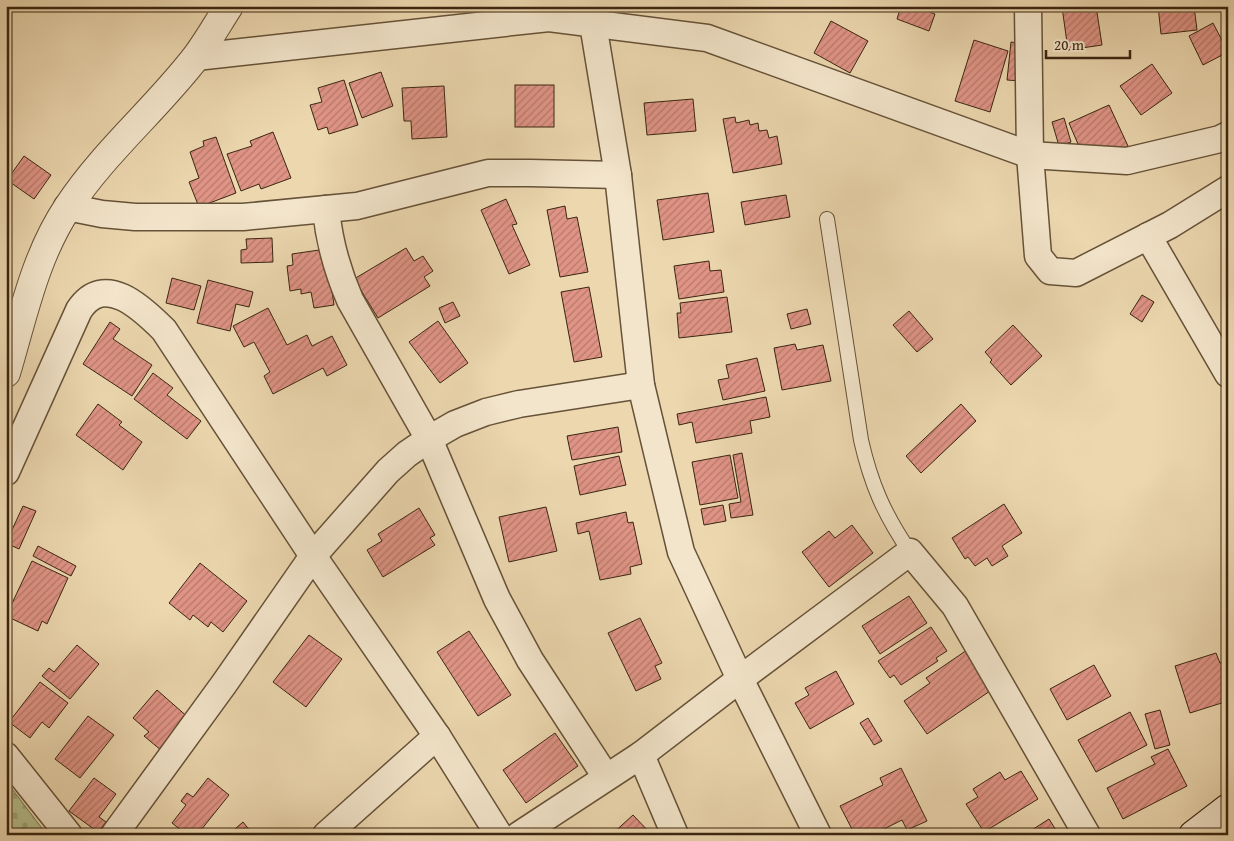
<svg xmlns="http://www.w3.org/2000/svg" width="1234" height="841" viewBox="0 0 1234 841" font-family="'Gentium Book Plus',serif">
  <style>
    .cemetery { fill: url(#cemetery-stones); stroke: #78724f }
    .building { fill: url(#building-hatch); stroke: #3a2611 }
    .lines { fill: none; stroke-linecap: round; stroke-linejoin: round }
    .service-casing { stroke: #665238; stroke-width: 16 }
    .minor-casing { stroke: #665238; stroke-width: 29 }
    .tertiary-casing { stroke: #665238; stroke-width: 30 }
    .secondary-casing { stroke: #3a2611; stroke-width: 30 }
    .service { stroke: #f3e5cb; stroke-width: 14 }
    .minor { stroke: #f3e5cb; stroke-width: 26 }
    .tertiary { stroke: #f3e5cb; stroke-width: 28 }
    .secondary { stroke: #f3e5cb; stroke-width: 28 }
  </style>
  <defs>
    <pattern id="cemetery-stones" width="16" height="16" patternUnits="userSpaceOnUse" patternTransform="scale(1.25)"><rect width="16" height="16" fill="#b5bf8d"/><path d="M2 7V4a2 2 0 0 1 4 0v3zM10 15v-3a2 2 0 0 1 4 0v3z" fill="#9ca479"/></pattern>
    <pattern id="building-hatch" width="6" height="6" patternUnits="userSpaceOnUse" patternTransform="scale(1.25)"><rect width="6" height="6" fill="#e09486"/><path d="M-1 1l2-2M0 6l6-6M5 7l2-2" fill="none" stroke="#b7796c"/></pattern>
  </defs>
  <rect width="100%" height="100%" fill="#ecd7af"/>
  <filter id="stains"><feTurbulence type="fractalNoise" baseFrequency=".004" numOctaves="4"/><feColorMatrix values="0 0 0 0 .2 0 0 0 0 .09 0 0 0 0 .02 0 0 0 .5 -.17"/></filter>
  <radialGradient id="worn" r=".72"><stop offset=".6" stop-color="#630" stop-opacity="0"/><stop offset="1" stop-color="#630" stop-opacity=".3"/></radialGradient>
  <polygon class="cemetery" points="6,781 47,835 6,835"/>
  <g class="building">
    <polygon points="901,6 914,6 935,14 929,31 897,19"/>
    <polygon points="1068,6 1096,6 1102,45 1068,50 1062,7"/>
    <polygon points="1158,6 1194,6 1197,30 1161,34"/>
    <polygon points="831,21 868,41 850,73 814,53"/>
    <polygon points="1213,23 1228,52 1203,65 1189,36"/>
    <polygon points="974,40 1008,51 990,112 955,101"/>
    <polygon points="1011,42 1025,44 1021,81 1007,80"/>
    <polygon points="1152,64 1172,93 1141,115 1120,86"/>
    <polygon points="381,72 393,106 362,118 349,83"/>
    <polygon points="344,80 358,125 329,134 327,127 318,130 310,105 322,102 318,88"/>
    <rect x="515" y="85" width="39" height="42"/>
    <polygon points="444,86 447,137 412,139 411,121 404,121 402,88"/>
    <polygon points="693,99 696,131 647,135 644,103"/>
    <polygon points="1109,105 1128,146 1111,155 1084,158 1069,123"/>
    <polygon points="735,117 736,123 749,120 750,125 758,123 759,131 767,130 769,138 777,136 782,164 733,173 723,119"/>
    <polygon points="1064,118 1071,142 1059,146 1052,122"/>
    <polygon points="273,132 291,178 261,189 259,184 241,191 227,154 252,146 250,141"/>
    <polygon points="216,137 236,193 199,207 189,182 199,178 190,152 204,146 203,141"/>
    <polygon points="24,156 51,175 34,199 7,180"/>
    <polygon points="708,193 714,232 663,240 657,200"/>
    <polygon points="786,195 790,217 745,225 741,202"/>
    <polygon points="506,199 517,224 512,225 530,265 509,274 481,210"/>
    <polygon points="565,206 567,219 577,217 588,272 560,277 547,210"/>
    <polygon points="272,238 273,262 241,263 241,250 247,249 246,239"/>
    <polygon points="406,248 414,261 423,256 433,271 424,277 430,286 378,318 354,279"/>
    <polygon points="326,249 334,305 314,308 311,292 301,294 301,289 290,291 287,266 293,265 292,254"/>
    <polygon points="709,261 710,271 721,270 724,292 679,299 674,266"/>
    <polygon points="172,278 201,286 194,310 166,303"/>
    <polygon points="208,280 253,292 249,307 236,304 230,331 197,323"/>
    <polygon points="589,287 602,357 574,362 561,292"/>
    <polygon points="1142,295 1154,302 1142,322 1130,314"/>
    <polygon points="727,297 732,332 679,338 677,313 681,313 680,303"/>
    <polygon points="453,302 460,316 445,323 439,308"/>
    <polygon points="268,308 287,345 307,335 312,346 332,336 347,365 327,376 323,368 273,394 264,376 270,372 254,342 244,347 233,326"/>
    <polygon points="807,309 811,324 791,329 787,314"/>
    <polygon points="909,311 933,339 917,352 893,325"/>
    <polygon points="438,321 468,363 440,383 409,342"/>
    <polygon points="110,322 120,329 113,339 152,365 132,396 83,364"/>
    <polygon points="1013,325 1042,356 1011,385 990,362 992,360 985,352"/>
    <polygon points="795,344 797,350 823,345 831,381 782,390 774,348"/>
    <polygon points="757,358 765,391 723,400 718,380 729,378 726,365"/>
    <polygon points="153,373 173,388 167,395 201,421 187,439 134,399"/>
    <polygon points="766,397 770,417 750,421 752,433 696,443 692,422 679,425 677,414"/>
    <polygon points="98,404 122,422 119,425 142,442 123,470 76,435"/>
    <polygon points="961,404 976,421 921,473 906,456"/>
    <polygon points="618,427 622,452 572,460 567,436"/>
    <polygon points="742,453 753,515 731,518 729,504 741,502 733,455"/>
    <polygon points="730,455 738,498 700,505 692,462"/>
    <polygon points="619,456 626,485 580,495 574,466"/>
    <polygon points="1004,504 1022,533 1002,546 1008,556 992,566 987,558 975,566 968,557 965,559 952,538"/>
    <polygon points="723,505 726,521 704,525 701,509"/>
    <polygon points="23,506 36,511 19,549 6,543"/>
    <polygon points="546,507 557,551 509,562 499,517"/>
    <polygon points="419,508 435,535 430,538 435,545 383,577 367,550 382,541 378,534"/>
    <polygon points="626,512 628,523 633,522 642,564 630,567 631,574 600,580 589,531 578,534 576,523"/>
    <polygon points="852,525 873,553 829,587 802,552 829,531 835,538"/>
    <polygon points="38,546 76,566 71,576 33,556"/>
    <polygon points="32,561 68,578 47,624 42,621 38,631 6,616"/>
    <polygon points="200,563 247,601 223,632 211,622 208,627 193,615 190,620 169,603"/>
    <polygon points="909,596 927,623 880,654 862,626"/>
    <polygon points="640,618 662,663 655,666 661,679 636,691 608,633"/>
    <polygon points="931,627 947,651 936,658 938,661 901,685 894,675 890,678 878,661"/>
    <polygon points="469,631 511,695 478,716 437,652"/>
    <polygon points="309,635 342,659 306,707 273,682"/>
    <polygon points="77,645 99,664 70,699 42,676 49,668 54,672"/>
    <polygon points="967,650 993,689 927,734 904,701 930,683 926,678"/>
    <polygon points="1216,653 1220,663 1227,661 1228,663 1228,701 1190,713 1175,666"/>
    <polygon points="1094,665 1111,696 1067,720 1050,689"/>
    <polygon points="836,671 854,704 810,729 795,703 809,695 805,688"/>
    <polygon points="40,682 68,703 49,728 42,722 30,738 9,722"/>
    <polygon points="157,690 190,719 162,751 144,736 149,732 133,718"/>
    <polygon points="1160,710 1170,745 1155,749 1145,714"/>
    <polygon points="1130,712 1147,745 1096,772 1078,740"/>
    <polygon points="88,716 114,735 80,778 55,759"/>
    <polygon points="868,718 882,741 874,745 860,723"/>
    <polygon points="555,733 578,766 526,803 503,770"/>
    <polygon points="1168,749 1187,786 1123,819 1107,788 1155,764 1151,757"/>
    <polygon points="901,768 927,821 907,830 902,820 872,835 855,835 840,806 883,785 880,778"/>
    <polygon points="1021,771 1038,799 984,832 966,804 978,797 973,789 1000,772 1005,780"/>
    <polygon points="94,778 116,794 99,817 106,822 98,832 69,811"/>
    <polygon points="208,778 229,795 197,835 187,835 172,823 186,805 181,801 187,793 193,797"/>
    <polygon points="633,815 652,835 611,835"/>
    <polygon points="1049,819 1059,835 1024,835"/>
    <polygon points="243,822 251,832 248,835 228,835"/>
  </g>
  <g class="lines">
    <g class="service-casing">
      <path id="service" d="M827,219l34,221c10,44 23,74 49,112"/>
    </g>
    <g class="minor-casing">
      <g id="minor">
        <polyline points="1028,6 1030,155 1038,256 1050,271 1076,273 1170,225 1228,189"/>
        <polyline points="593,24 618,175 641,385 681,552 740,679 818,835"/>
        <polyline points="196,57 549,18 707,38 1030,155 1127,161 1220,139 1228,135"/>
        <polyline points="67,207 102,214 135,217 243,217 357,206 488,173 530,173 618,175"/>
        <path d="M326,209c3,32 11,61 24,91l79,139 68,160 33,61 76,117"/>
        <polyline points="1148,236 1228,374"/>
        <path d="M6,472l73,-162c25,-38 62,-3 85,20l149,226 124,180 62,99"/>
        <polyline points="641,755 675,835"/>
        <polyline points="6,756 69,835"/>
        <polyline points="114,835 224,684 313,556 388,471 407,454 429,439 455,424 486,412 519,404 641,385"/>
        <polyline points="326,835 437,736"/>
        <polyline points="519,835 641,755 740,679 910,552 955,606 1087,835"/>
      </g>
    </g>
    <g class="tertiary-casing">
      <path id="tertiary" d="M6,373c17,-57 29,-117 62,-166 36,-55 88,-98 128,-150 12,-16 22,-34 33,-51"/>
    </g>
    <g class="secondary-casing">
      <polyline id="secondary" points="1193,835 1228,808"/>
    </g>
    <use href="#service" class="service"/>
    <use href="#minor" class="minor"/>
    <use href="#tertiary" class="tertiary"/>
    <use href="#secondary" class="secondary"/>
  </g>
  <rect width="1234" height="841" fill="none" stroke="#ecd7af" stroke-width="25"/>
  <rect x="8" y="8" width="1219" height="826" fill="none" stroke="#3a2611" stroke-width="2.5"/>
  <rect x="12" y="12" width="1209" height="816" fill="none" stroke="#3a2611"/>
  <path d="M1046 50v8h84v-8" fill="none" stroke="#3a2611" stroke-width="2.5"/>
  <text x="1054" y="50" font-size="15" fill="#3a2611" stroke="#f3e5cb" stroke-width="4" paint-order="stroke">20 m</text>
  <rect width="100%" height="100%" filter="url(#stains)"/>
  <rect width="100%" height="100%" fill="url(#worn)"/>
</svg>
